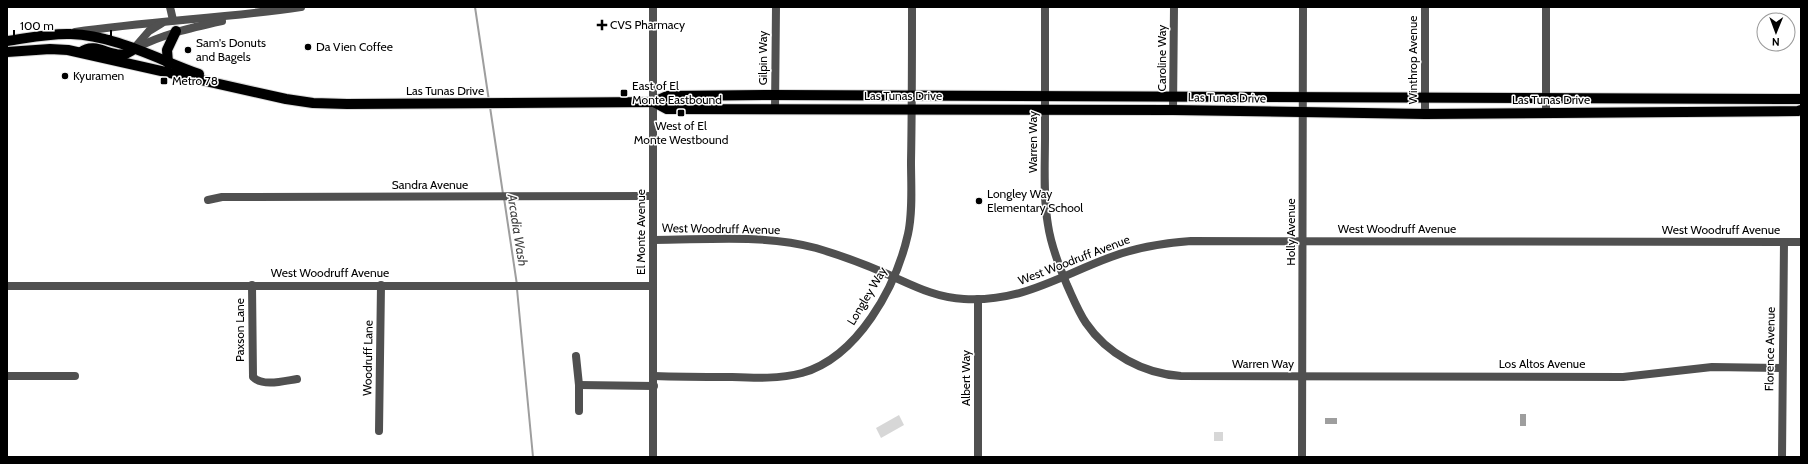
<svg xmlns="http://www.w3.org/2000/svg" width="1808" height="464" viewBox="0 0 1808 464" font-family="Cabin,sans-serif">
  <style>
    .pitch { fill: #d7d7d7 }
    .water { fill: #9e9e9e }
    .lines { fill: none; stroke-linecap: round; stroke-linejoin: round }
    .stream { stroke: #9e9e9e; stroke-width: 2 }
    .major-casing { stroke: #dbdbdb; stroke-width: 12 }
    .minor { stroke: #505050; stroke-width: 8 }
    .major { stroke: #000; stroke-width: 10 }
    .poi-dot { fill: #000; stroke: #fff; stroke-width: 1.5 }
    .labels { text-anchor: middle; stroke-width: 3; stroke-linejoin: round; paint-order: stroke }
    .poi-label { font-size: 12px; fill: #000; stroke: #fff; text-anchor: start }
    .street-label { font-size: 12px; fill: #000; stroke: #fff }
    .water-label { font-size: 13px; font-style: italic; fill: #3f3f3f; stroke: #fff }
  </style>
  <rect width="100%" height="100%" fill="#fff"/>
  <g class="pitch">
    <polygon points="899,415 904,425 881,438 876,428"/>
    <rect x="1214" y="432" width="9" height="9"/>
  </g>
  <g class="water">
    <rect x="1520" y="414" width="6" height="12"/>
    <rect x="1325" y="418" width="12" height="6"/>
  </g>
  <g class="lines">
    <g class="stream">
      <polyline points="475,7 489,101"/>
      <polyline points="490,107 503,194"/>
      <polyline points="504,198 517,285"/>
      <polyline points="517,289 533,457"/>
    </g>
    <g class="major-casing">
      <g id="major">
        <path d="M7,41c21,-3 43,-8 64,-7 43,1 88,26 128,40"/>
        <polyline points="7,52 50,49 68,50 286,99 313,103 347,104 654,102 667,96 775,95 1801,99"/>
        <path d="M81,52c15,-11 29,6 44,2 3,-1 6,-3 9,-5"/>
        <polyline points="168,63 167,50 176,31"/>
        <polyline points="654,102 667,109 1173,110 1425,114 1798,111 1801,110"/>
      </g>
    </g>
    <g class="minor">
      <polyline points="170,7 173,20"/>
      <polyline points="653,7 653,457"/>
      <path d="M1045,7c0,43 0,87 0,130 0,29 -2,59 3,88 3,21 11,41 19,60 6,13 11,26 19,38 21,31 58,51 95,53l442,1 89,-10 70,1"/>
      <polyline points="1425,7 1425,114"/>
      <path d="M75,32c75,-11 151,-14 226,-25"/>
      <polyline points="136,46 149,31 162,23"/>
      <path d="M134,49c29,-15 56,-21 88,-28"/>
      <polyline points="775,110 776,7"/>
      <polyline points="1173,110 1174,7"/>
      <polyline points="1546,113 1546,7"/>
      <polyline points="208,200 222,197 653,196"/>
      <path d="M653,240c53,0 110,-6 163,8 24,7 48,16 71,26 25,11 49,24 77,25 59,3 95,-23 147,-42 26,-10 53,-14 80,-16l610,1"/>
      <path d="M252,285l1,92c10,10 31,4 44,2"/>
      <polyline points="7,286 653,286"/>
      <polyline points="978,299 978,457"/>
      <polyline points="576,356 579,385 579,411"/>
      <polyline points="7,376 75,376"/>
      <path d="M654,376c26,1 52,1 78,1 23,1 48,2 70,-4 56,-16 94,-86 106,-139 5,-23 3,-49 3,-72 1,-52 1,-103 1,-155"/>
      <polyline points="579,385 654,386"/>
      <polyline points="379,431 381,285"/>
      <polyline points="1302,457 1303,7"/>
      <polyline points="1782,457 1784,242"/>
    </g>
    <use href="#major" class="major"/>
  </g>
  <g class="poi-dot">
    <path d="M600 19h4v4h4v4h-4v4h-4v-4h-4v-4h4z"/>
    <circle cx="308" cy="47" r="4"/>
    <circle cx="188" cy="50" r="4"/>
    <circle cx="65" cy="76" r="4"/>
    <rect x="160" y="77" width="8" height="8" rx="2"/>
    <rect x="620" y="89" width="8" height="8" rx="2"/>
    <rect x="677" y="109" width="8" height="8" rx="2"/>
    <circle cx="979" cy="201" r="4"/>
  </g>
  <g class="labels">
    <g class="poi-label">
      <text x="610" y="29">CVS Pharmacy</text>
      <text x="196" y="47">Sam's Donuts<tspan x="196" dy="14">and Bagels</tspan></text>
      <text x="316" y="51">Da Vien Coffee</text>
      <text x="73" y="80">Kyuramen</text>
      <text x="172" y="85">Metro 78</text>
      <text x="632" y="90">East of El<tspan x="632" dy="14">Monte Eastbound</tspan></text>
      <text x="681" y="130" text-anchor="middle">West of El<tspan x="681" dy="14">Monte Westbound</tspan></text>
      <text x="987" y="198">Longley Way<tspan x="987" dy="14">Elementary School</tspan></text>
    </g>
    <g class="street-label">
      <text transform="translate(763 58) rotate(-90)" y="4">Gilpin Way</text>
      <text transform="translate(1162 58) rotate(-90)" y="4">Caroline Way</text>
      <text transform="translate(1413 60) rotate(-90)" y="4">Winthrop Avenue</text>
      <text x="445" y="95">Las Tunas Drive</text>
      <text x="903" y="100">Las Tunas Drive</text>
      <text transform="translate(1227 98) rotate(1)" y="4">Las Tunas Drive</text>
      <text x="1551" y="104">Las Tunas Drive</text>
      <text transform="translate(1033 142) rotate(-90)" y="4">Warren Way</text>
      <text x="430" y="189">Sandra Avenue</text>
      <text transform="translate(721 229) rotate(1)" y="4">West Woodruff Avenue</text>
      <text x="1397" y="233">West Woodruff Avenue</text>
      <text x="1721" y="234">West Woodruff Avenue</text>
      <text transform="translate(641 232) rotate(-90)" y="4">El Monte Avenue</text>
      <text transform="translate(1291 232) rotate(-90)" y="4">Holly Avenue</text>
      <text transform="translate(1074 260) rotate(-21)" y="4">West Woodruff Avenue</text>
      <text x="330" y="277">West Woodruff Avenue</text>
      <text transform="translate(867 296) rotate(-59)" y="4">Longley Way</text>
      <text transform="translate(240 330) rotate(-90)" y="4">Paxson Lane</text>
      <text transform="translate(1770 349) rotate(-89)" y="4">Florence Avenue</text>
      <text transform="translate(368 358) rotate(-89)" y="4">Woodruff Lane</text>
      <text x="1263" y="368">Warren Way</text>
      <text x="1542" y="368">Los Altos Avenue</text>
      <text transform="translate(966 378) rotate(-90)" y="4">Albert Way</text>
    </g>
    <g class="water-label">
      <text transform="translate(518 230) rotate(81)" y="5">Arcadia Wash</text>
    </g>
  </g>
  <rect width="1808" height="464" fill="none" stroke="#000000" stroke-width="16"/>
  <g transform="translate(1776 32) rotate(181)"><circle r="19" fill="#ffffff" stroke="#999999"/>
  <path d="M0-3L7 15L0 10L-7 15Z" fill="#000000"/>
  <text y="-6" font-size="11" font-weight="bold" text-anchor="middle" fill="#000000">N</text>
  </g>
  <path d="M14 30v6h97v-6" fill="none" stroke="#000000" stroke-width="2"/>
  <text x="20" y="30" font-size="12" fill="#000000" stroke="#ffffff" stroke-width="3" paint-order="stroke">100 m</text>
</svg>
